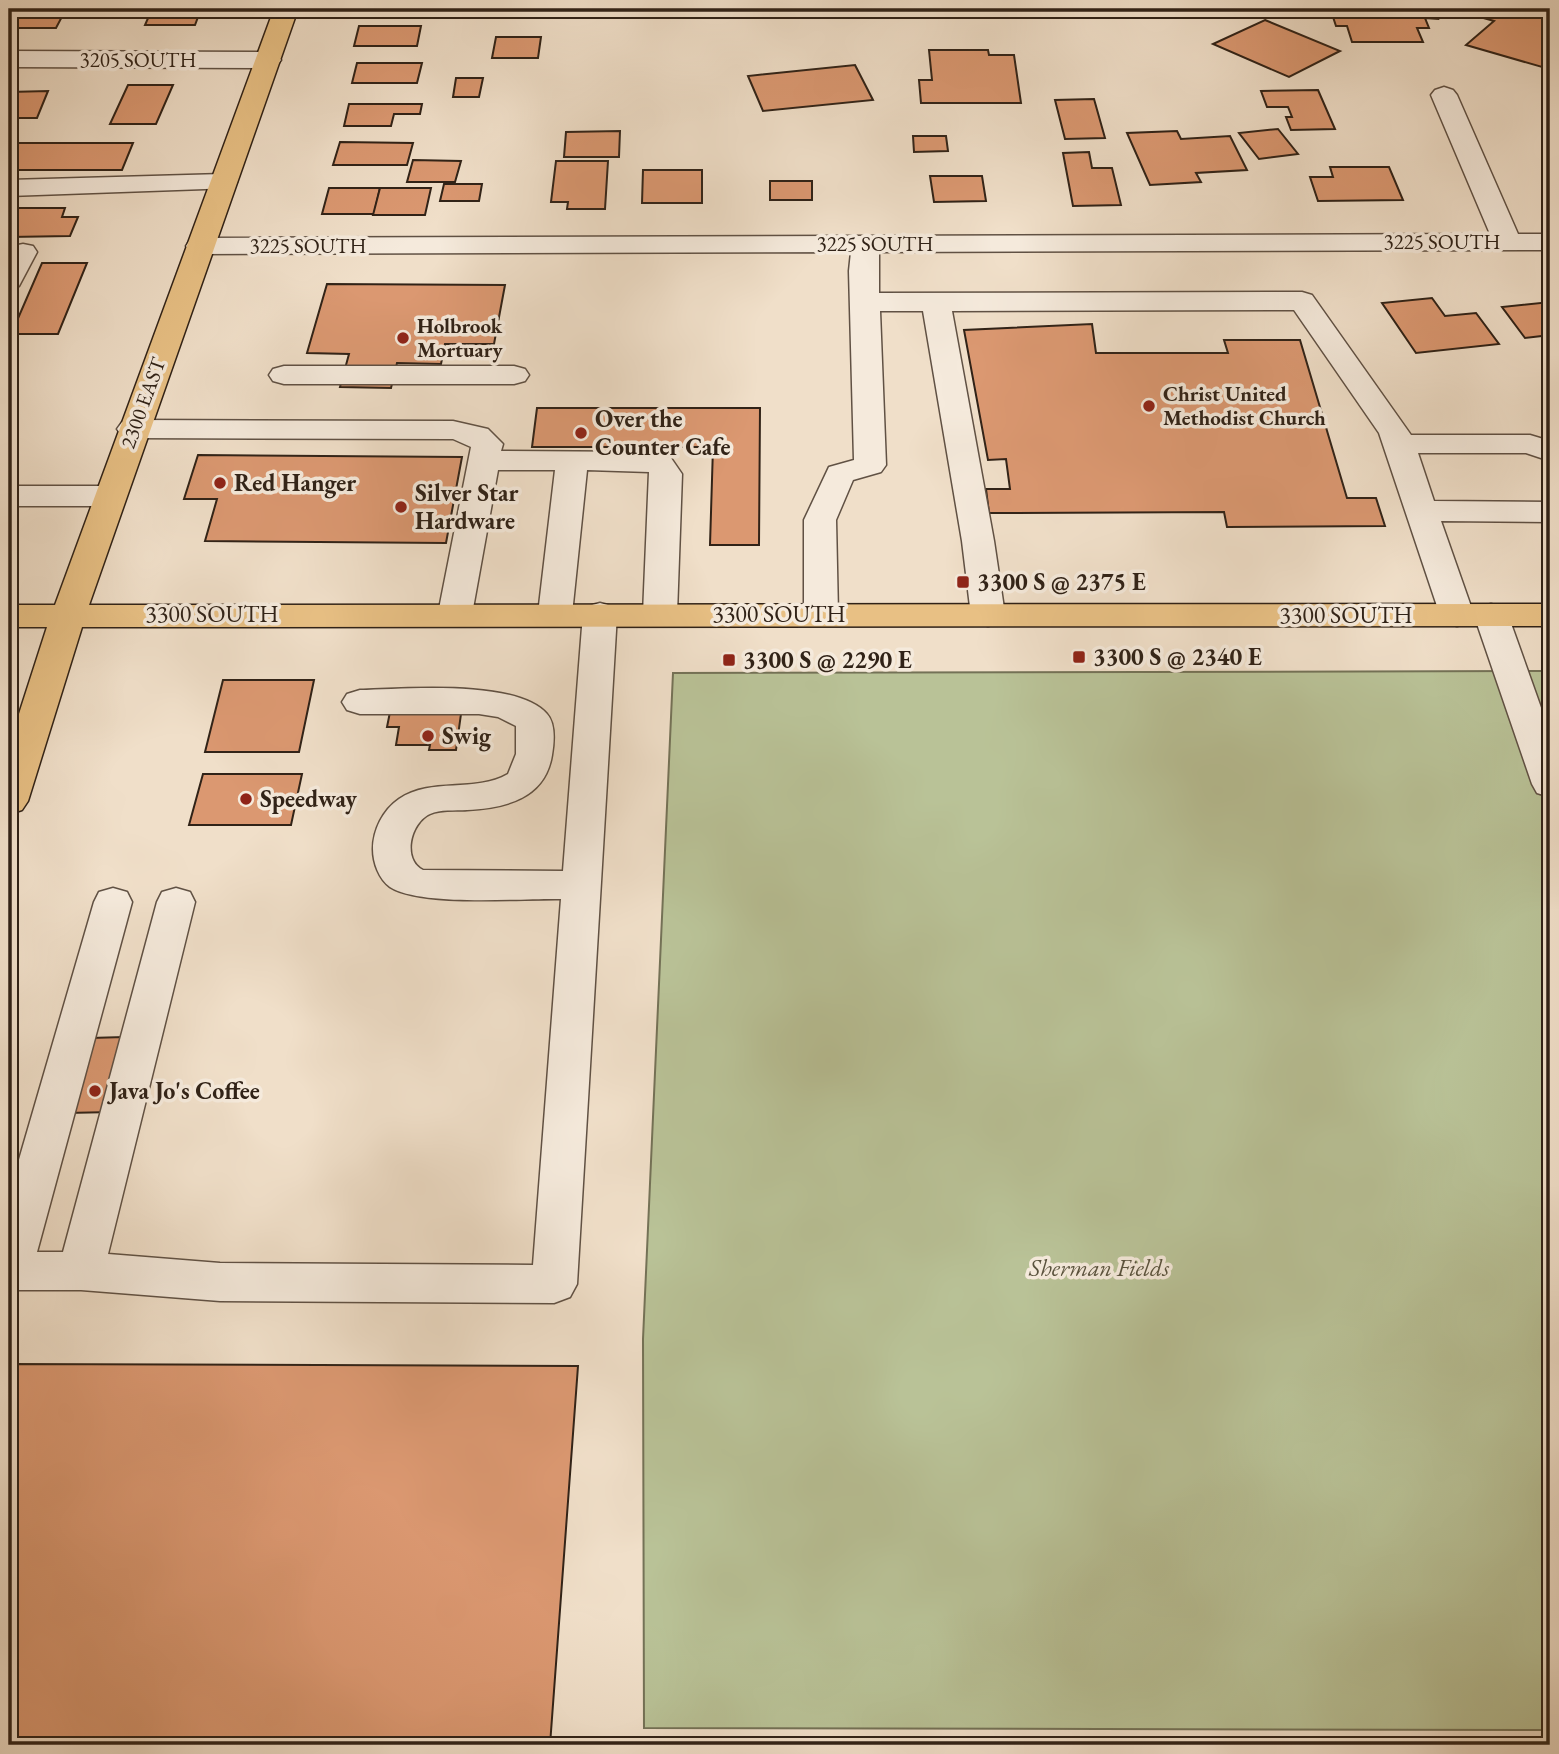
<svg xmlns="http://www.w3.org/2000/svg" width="1559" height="1754" viewBox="0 0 1559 1754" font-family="'EB Garamond',serif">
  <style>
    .green { fill: #b9c297; stroke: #747257; stroke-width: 2 }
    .building { fill: #db9871; stroke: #302217; stroke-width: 2 }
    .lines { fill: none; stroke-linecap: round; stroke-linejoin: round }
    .minor-casing { stroke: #605144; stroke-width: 3 }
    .major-casing { stroke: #302217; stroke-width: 3 }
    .minor { fill: #f5eadc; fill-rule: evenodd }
    .major { fill: #e8c084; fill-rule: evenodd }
    .poi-dot { fill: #8f2418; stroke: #f5eadc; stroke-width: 2.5 }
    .labels { text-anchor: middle; stroke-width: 7; stroke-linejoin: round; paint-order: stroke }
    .far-street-label { font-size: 21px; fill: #302217; stroke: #f5eadc }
    .far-poi-label { font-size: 21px; font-weight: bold; fill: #302217; stroke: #f5eadc; text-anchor: start }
    .poi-label { font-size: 24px; font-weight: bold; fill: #302217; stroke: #f5eadc; text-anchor: start }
    .street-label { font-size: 24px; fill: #302217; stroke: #f5eadc }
    .park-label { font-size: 24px; font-style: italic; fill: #59523d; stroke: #f5eadc }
  </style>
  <rect width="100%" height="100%" fill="#f0dfc9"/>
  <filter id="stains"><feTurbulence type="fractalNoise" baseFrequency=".00286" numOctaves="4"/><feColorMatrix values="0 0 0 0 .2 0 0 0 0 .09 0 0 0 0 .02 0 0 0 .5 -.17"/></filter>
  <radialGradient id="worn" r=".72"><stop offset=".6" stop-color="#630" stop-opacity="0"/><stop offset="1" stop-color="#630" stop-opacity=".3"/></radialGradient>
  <polygon class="green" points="1550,671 1550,1730 644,1728 643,1339 673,673"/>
  <g class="building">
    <polygon points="9,9 66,9 56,28 9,28"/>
    <polygon points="152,9 201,9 195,25 145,25"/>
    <polygon points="364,9 465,9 462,18 430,17 431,11 364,11"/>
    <polygon points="1319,9 1434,9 1438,19 1425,18 1429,28 1417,28 1423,42 1352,42 1347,26 1336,26 1333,17 1321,17"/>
    <polygon points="1489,9 1550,9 1550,59 1542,67 1466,45 1494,21 1480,17"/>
    <polygon points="1265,20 1340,51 1289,77 1213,44"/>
    <polygon points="359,26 421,26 417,46 354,46"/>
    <polygon points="496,37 541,37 538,58 492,58"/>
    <polygon points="929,50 988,50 989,55 1014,55 1021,103 921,103 919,80 932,80"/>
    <polygon points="357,63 422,63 417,83 352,83"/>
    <polygon points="855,65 873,100 763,111 748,76"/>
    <polygon points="456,78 483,78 479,97 453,97"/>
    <polygon points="128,85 173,85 156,124 110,124"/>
    <polygon points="1318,90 1335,129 1291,130 1286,117 1292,117 1288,107 1267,107 1261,91"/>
    <polygon points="48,91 37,118 9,118 9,92"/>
    <polygon points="1094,99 1105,138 1065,139 1055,100"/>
    <polygon points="349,104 422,104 420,114 394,114 391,126 344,126"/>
    <polygon points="1278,129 1298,154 1259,159 1239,133"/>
    <polygon points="620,131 619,157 564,157 566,132"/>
    <polygon points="1177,131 1181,139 1230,136 1247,170 1196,173 1201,182 1150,185 1127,133"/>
    <polygon points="913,136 946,136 948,151 914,152"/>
    <polygon points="340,142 413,143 407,165 333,165"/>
    <polygon points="15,143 133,143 122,170 9,170 9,155"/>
    <polygon points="1089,152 1092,168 1112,168 1121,205 1073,206 1063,153"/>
    <polygon points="413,160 461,161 455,182 407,182"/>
    <polygon points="556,161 608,161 605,209 567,209 568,202 551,202"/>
    <polygon points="1330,167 1389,167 1403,200 1318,201 1310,177 1333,177"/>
    <polygon points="643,170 702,170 702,203 642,203"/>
    <polygon points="930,176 982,176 986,201 934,202"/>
    <rect x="770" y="181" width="42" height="19"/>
    <polygon points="444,184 482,184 479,201 440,201"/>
    <polygon points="329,188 380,188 374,214 322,214"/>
    <polygon points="380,188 431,188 425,215 373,215"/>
    <polygon points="9,208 65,208 62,217 78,217 70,236 9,237"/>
    <polygon points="42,263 87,263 58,334 9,334 9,323 16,323"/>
    <polygon points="327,284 505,285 494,344 445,344 441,364 397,363 391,388 340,387 349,354 307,353"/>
    <polygon points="1432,298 1445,316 1476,313 1499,344 1416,353 1382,303"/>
    <polygon points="1550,302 1550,335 1525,338 1502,307"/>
    <polygon points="1092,324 1096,353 1228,353 1224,340 1300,340 1347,498 1376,498 1385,526 1227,527 1224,512 989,513 986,489 1010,489 1006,459 988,460 964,330"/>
    <polygon points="537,408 760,408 759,545 710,545 713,447 532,447"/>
    <polygon points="198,455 462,457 446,543 205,541 217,499 184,499"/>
    <polygon points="223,680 314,680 299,752 205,752"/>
    <polygon points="390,712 461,714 456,750 429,750 430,745 396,745 399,727 387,727"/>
    <polygon points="203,774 302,774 291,825 189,825"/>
    <polygon points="124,1037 113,1112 66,1113 90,1038"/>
    <polygon points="9,1364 578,1366 550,1745 9,1745"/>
  </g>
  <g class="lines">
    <g class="minor-casing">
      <g id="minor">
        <polygon points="9,51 268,52 277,55 281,60 277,65 268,68 9,67"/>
        <polygon points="1444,87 1453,90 1457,95 1518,234 1550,234 1550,250 879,252 879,293 1302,292 1312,295 1411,435 1530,435 1550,441 1550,461 1526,453 1418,453 1434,501 1550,502 1550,522 1441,521 1474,615 1479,607 1491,604 1503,607 1508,615 1550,733 1550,797 1537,793 1532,784 1474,615 1469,623 1457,626 1445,623 1440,615 1379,433 1294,310 952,311 994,541 1005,615 1000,623 988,626 976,623 971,615 962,541 923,311 880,311 886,465 881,472 853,480 836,520 838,614 833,622 821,625 809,622 804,614 804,520 829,467 854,460 849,271 851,252 200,254 190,252 186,246 190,240 200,238 1490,234 1431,95 1435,90"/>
        <polygon points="223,174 233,176 237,182 233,188 9,196 9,180"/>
        <polygon points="23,244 33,246 37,252 19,286 9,289 9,252 13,246"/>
        <polygon points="284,366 514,366 525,369 529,375 525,381 514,384 284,384 273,381 269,375 273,369"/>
        <polygon points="133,420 453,421 488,429 503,444 501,451 644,452 671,458 682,474 677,614 672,622 660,625 648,622 643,614 649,472 587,470 572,614 567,622 555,625 543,622 538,614 555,470 498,470 472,614 467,622 455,625 443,622 438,614 471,447 453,439 133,438 122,436 117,429 122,422"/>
        <polygon points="9,486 110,486 121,489 126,496 121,503 110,506 9,506"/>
        <path d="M600,603l12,3 5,8 -40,670 -7,13 -16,6 -334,-2 -139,-11h-72v-96l85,-292 5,-10 14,-4 14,4 5,10 -95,350h26l94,-350 5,-10 14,-4 14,4 5,10 -87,352 112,9 313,2 28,-366c-39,-1 -140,8 -171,-12 -11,-8 -17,-24 -17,-38 0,-19 10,-39 26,-50 32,-22 76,-6 109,-25l8,-20v-28l-18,-9 -19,-3h-119l-13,-4 -5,-8 5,-8 13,-4c44,-1 157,-11 187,24 9,10 7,29 5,41 -7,44 -47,53 -85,55 -12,1 -27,-1 -37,4 -20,9 -28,46 -7,56l140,1 20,-257 5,-8z"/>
      </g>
    </g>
    <g class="major-casing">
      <polygon id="major" points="274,9 298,9 89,605 1550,604 1550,626 82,627 28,801 22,810 9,814 9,745 47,627 9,627 9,605 55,605"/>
    </g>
    <use href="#minor" class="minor"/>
    <use href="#major" class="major"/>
  </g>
  <g class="poi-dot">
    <circle cx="403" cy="338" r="7"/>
    <circle cx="1149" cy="406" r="7"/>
    <circle cx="581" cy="433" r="7"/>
    <circle cx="220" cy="483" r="7"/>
    <circle cx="401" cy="507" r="7"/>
    <rect x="956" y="575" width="14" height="14" rx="3.5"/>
    <rect x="1072" y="650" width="14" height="14" rx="3.5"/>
    <rect x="722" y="653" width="14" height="14" rx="3.5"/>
    <circle cx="428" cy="736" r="7"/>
    <circle cx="246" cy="799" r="7"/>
    <circle cx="95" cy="1091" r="7"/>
  </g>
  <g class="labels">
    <g class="far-street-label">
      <text x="138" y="67">3205 SOUTH</text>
      <text x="1442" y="249">3225 SOUTH</text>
      <text x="875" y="251">3225 SOUTH</text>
      <text x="308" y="253">3225 SOUTH</text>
      <text transform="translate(143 403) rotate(-70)" y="7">2300 EAST</text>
    </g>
    <g class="far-poi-label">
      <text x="417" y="333">Holbrook<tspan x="417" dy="24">Mortuary</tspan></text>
      <text x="1163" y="401">Christ United<tspan x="1163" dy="24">Methodist Church</tspan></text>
    </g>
    <g class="poi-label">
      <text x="595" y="427">Over the<tspan x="595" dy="28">Counter Cafe</tspan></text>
      <text x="234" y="491">Red Hanger</text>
      <text x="415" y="501">Silver Star<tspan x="415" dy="28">Hardware</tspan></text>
      <text x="977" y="590">3300 S @ 2375 E</text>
      <text x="1093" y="665">3300 S @ 2340 E</text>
      <text x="743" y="668">3300 S @ 2290 E</text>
      <text x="442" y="744">Swig</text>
      <text x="260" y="807">Speedway</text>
      <text x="109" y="1099">Java Jo's Coffee</text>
    </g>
    <g class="street-label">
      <text x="212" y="622">3300 SOUTH</text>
      <text x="779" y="622">3300 SOUTH</text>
      <text x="1346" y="623">3300 SOUTH</text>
    </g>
    <g class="park-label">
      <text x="1099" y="1276">Sherman Fields</text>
    </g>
  </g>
  <rect width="1559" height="1754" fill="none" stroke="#f0dfc9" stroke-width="35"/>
  <rect x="10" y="10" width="1538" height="1733" fill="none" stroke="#302217" stroke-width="3.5"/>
  <rect x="18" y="18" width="1524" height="1719" fill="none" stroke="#302217" stroke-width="2"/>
  <rect width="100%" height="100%" filter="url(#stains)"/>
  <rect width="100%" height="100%" fill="url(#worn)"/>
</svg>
